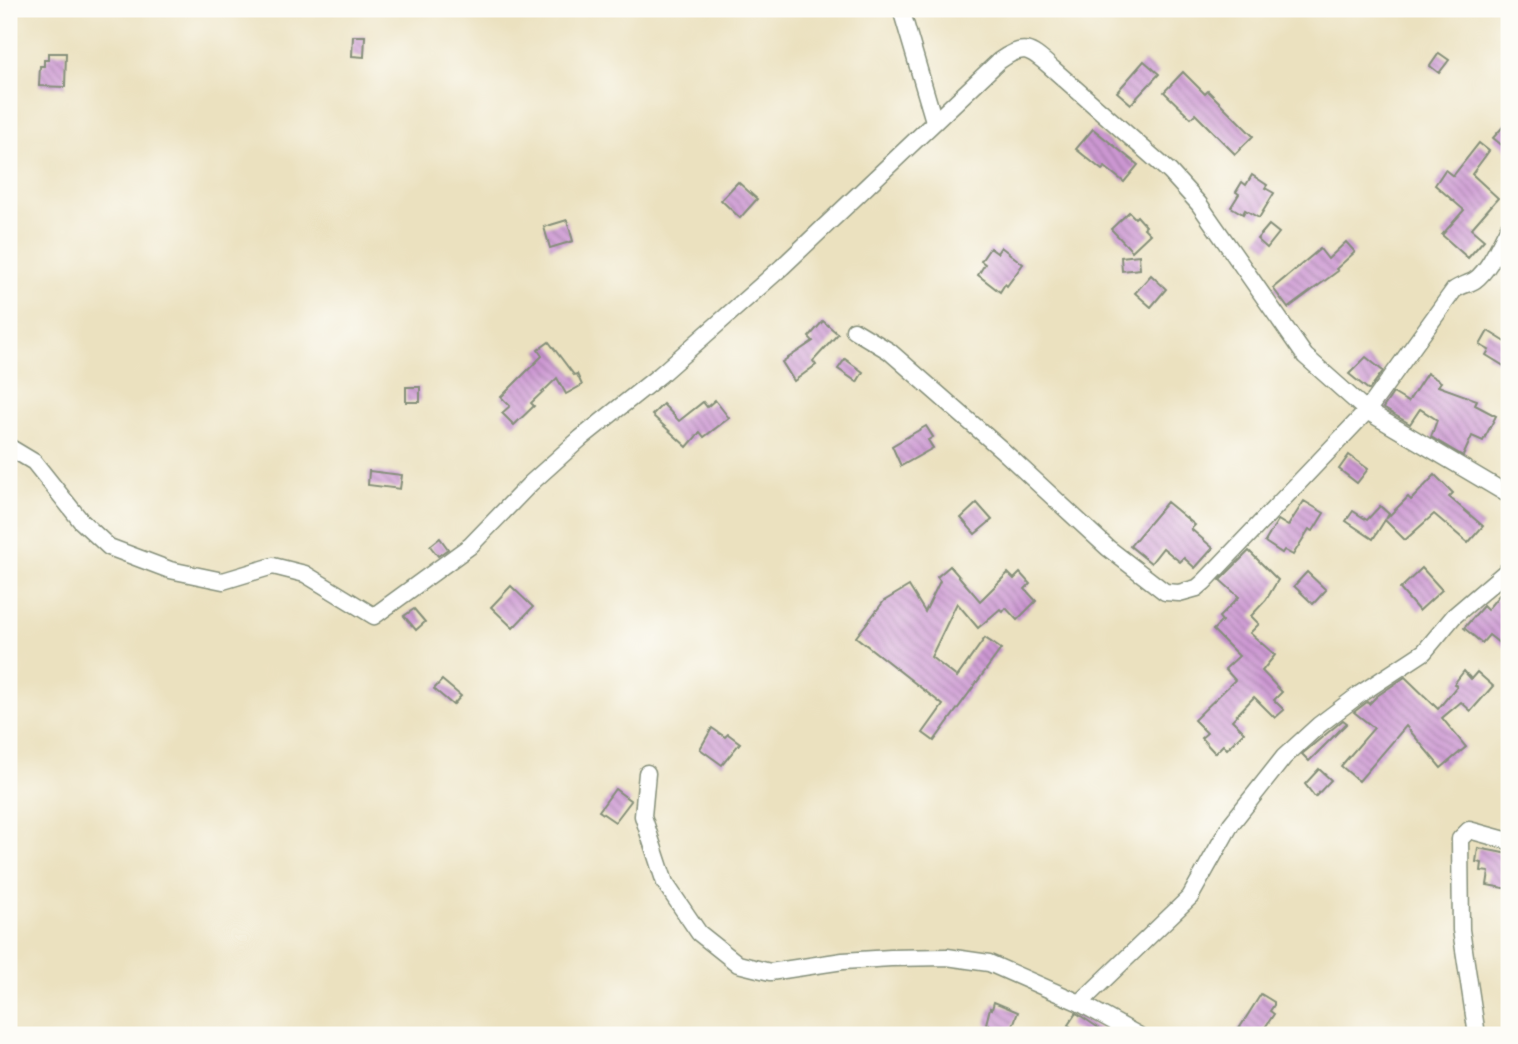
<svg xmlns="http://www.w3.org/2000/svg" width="1518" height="1044" viewBox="0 0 1518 1044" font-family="'Libre Bodoni',serif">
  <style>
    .building { fill: url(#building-back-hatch) }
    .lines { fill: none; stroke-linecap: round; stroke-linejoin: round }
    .street-casing { stroke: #858f7a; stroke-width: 19 }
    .street { stroke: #fff; stroke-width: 16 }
  </style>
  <defs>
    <pattern id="building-back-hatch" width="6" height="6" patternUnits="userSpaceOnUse" patternTransform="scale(1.75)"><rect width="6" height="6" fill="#cc97d2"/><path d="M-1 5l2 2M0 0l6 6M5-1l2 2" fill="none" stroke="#a57cab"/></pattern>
  </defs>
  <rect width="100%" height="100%" fill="#fdfcf7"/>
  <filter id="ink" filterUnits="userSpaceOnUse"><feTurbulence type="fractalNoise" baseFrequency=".0143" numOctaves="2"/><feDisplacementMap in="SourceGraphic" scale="14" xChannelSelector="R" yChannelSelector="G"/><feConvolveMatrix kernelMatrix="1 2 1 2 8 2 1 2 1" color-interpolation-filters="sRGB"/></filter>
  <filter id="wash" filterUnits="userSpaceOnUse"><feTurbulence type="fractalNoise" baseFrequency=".00686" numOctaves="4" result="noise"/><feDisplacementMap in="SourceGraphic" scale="28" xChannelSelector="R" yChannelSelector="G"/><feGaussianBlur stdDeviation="1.57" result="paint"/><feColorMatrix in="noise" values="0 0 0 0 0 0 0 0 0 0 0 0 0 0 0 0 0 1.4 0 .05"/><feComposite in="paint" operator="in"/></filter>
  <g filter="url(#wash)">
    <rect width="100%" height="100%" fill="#ebe1bf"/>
    <g id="blocks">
      <g class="building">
        <polygon points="353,36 365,36 364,57 352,56"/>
        <polygon points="48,53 66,53 65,87 39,86 40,66 44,66 44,60 48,60"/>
        <polygon points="1439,53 1449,60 1439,73 1430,66"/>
        <polygon points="1144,61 1159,74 1131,104 1117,92"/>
        <polygon points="1183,72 1205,94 1208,91 1253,136 1235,154 1195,114 1191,118 1164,92"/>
        <polygon points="1509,120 1509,151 1493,138"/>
        <polygon points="1093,129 1138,165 1124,182 1105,167 1102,170 1076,149"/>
        <polygon points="1479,143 1489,151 1472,174 1498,198 1471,229 1484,240 1468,258 1442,235 1464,210 1435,185 1445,170 1453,176"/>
        <polygon points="1252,175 1267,185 1265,188 1274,193 1259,218 1245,210 1243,214 1231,207 1239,194 1236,192 1242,182 1246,185"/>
        <polygon points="738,182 757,199 740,218 721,200"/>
        <polygon points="1129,212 1135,218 1137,216 1146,226 1144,228 1150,234 1132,251 1111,229"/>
        <polygon points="567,220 573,241 550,248 544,227"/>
        <polygon points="1269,225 1279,233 1267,248 1257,239"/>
        <polygon points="1346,242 1355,252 1336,269 1338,271 1288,308 1273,288 1320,249 1328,259"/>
        <polygon points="1001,247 1023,264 1007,286 1005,284 1000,292 978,275 985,264 981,261 990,248 997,253"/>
        <polygon points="1139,255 1140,269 1122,271 1121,257"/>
        <polygon points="1151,275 1166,289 1151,307 1135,293"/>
        <polygon points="823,321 838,334 813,361 816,365 794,381 782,362 813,341 809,337"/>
        <polygon points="1488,331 1509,344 1509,357 1504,366 1486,355 1489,350 1480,345"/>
        <polygon points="549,342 574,375 577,374 582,385 566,394 557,378 531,403 534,406 514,425 502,413 510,406 501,397 542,356 538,350"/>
        <polygon points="1366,357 1383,371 1369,390 1349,374"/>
        <polygon points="845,359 863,372 857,382 838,369"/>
        <polygon points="1427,373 1441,382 1438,386 1477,400 1475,405 1496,416 1483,441 1472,436 1463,456 1431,437 1437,420 1420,409 1410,424 1383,408 1393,393 1408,402"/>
        <rect x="406" y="387" width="14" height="15"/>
        <polygon points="715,400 729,418 704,437 700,432 687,447 652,415 663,404 679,421 703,402 707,407"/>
        <polygon points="926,426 933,437 928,440 933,448 901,466 892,446"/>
        <polygon points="1349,455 1368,469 1357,483 1339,469"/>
        <polygon points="369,471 402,475 400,489 368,485"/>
        <polygon points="1435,475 1453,493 1449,497 1483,526 1468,543 1434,514 1405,540 1385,520 1373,539 1346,521 1353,511 1367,520 1380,506 1389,514 1386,519 1408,497 1411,500"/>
        <polygon points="1304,501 1324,513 1313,531 1309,529 1293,555 1284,550 1282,553 1265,542 1278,520 1288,526"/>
        <polygon points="1167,502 1195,525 1191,529 1213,548 1195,568 1184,558 1180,562 1163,548 1151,563 1130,546"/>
        <polygon points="977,503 992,520 975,534 961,518"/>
        <polygon points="440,538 448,549 438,556 430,546"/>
        <polygon points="1249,551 1278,580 1266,600 1251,616 1259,624 1250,633 1275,655 1262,671 1282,692 1274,700 1284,710 1275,718 1254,697 1232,720 1244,732 1227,749 1223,745 1215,753 1201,738 1207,733 1194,720 1235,680 1225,669 1239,656 1213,630 1222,621 1219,617 1239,597 1220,580"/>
        <polygon points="950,566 980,601 1008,573 1014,579 1020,573 1030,584 1025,589 1036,601 1017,620 1006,608 1003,612 1000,609 978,628 957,603 931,657 957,677 985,638 1001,649 934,741 923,733 943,705 856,637 884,601 909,586 925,612 940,581 937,577"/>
        <polygon points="1422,568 1442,590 1419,611 1400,589"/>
        <polygon points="1307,572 1326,590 1313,604 1294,586"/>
        <polygon points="1509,583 1509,651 1489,635 1482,643 1464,628 1483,606 1487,610"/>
        <polygon points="511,586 533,607 513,628 491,607"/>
        <polygon points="414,609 425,622 416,630 404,616"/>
        <polygon points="1464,671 1471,679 1477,672 1493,686 1471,711 1461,702 1442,718 1466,747 1441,768 1406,726 1359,781 1341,766 1374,728 1354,712 1367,702 1369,704 1377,696 1405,677 1438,709 1457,686 1454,684"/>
        <polygon points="442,680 461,696 453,705 434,689"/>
        <polygon points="1343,720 1347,723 1309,761 1302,754"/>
        <polygon points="712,728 725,737 728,734 740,743 722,765 700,749"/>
        <polygon points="1319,769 1331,780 1315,797 1305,784"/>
        <polygon points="615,789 631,801 615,822 599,811"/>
        <polygon points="1478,848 1509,854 1509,889 1487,885 1489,872 1481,871 1482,863 1476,862"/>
        <polygon points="1261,994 1274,1002 1274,1005 1270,1011 1274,1014 1260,1035 1235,1035"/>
        <polygon points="994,1002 1018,1012 1010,1033 986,1024 990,1008 992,1009"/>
        <polygon points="1076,1013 1078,1014 1109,1035 1084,1035 1068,1025"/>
      </g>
    </g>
  </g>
  <g filter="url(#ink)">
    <use href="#blocks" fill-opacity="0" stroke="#858f7a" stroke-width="2"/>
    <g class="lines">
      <g class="street-casing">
        <g id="street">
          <polyline points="901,9 934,121"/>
          <path d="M854,330l35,21 112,98 107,99 57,44 14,1 18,-5 7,-6 163,-171 87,-121c7,-5 15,-6 21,-10 15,-11 25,-37 34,-53"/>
          <path d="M9,447l25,15 47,59 28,26 61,23 53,11 50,-15 32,8 69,42 96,-70 61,-63 50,-45 79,-63 122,-108 217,-206c26,-19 32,-11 54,8l117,103 29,32 106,152 62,55 142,84"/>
          <polyline points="647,773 643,816 665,883 699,933 738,964 770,972 843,961 891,958 947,957 989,963 1080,1003 1138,1035"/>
          <polyline points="1080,1003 1190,897 1231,824 1284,757 1319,725 1360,694 1424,652 1454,616 1509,569"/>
          <polyline points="1477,1035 1461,930 1460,839 1469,830 1509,841"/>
        </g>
      </g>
      <use href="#street" class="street"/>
    </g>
  </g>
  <rect width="1518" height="1044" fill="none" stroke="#fdfcf7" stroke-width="35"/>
</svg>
